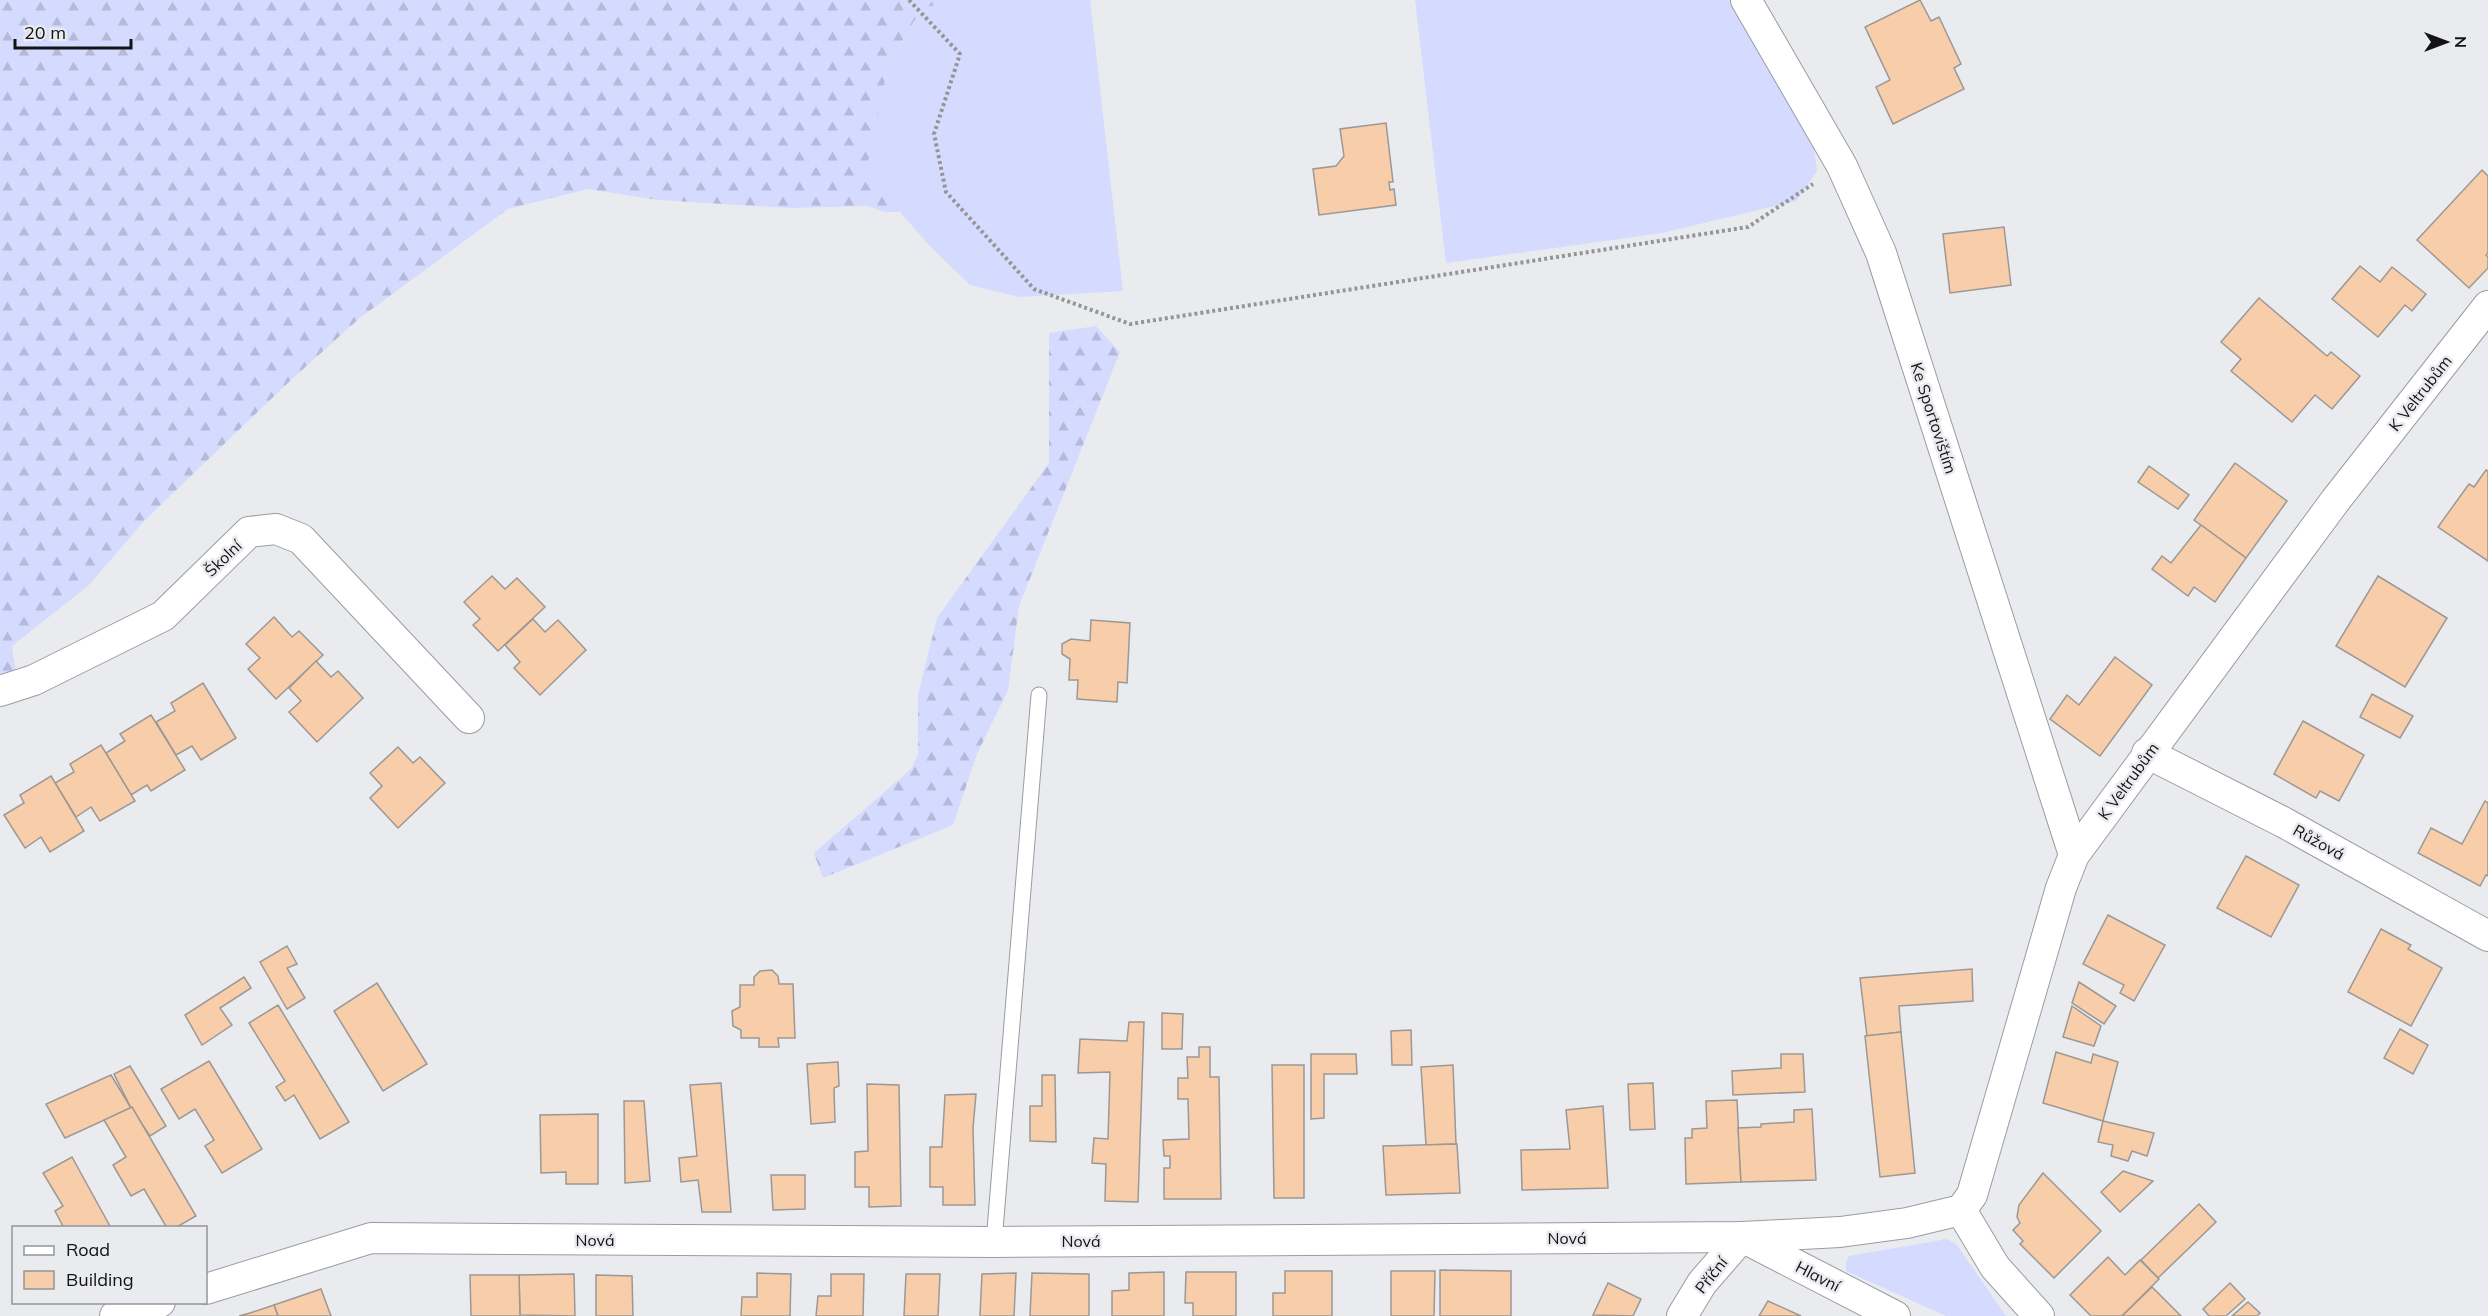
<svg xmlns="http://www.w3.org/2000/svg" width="2488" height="1316" viewBox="0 0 2488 1316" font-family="Mulish,sans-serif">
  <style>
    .grass { fill: #d5daff }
    .forest { fill: url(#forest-firs) }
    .building { fill: #f7cdaa; stroke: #9c9895; stroke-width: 1.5 }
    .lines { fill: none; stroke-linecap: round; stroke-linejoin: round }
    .service-casing { stroke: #9b9ca1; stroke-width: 17 }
    .minor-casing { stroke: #9b9ca1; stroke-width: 32 }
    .path { stroke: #959598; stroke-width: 4; stroke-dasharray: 3 3; stroke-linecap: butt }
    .service { stroke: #fff; stroke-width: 15 }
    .minor { stroke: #fff; stroke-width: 30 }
    .labels { text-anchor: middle; stroke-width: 5; stroke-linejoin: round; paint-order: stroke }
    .street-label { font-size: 16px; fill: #131315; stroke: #eaebef }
  </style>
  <defs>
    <pattern id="forest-firs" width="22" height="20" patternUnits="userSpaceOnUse" patternTransform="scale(1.5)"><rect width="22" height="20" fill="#d5daff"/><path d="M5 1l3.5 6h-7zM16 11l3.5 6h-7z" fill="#b6bada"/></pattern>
  </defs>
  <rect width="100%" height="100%" fill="#eaebef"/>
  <g class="grass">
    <polygon points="979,0 1090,0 1123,291 1019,297 970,285 928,244 865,172 888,66 922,7"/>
    <polygon points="1415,0 1734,0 1814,147 1817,171 1796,201 1662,233 1446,263"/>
    <polygon points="1947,1239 1956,1244 2006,1316 1946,1316 1846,1271 1846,1262 1849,1256"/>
  </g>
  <g class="forest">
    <polygon points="0,0 979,0 922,7 888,66 866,172 899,210 898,212 884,212 868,206 789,208 658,200 588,189 508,209 361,317 292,379 144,521 89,585 12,646 17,680 0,683"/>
    <polygon points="1096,326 1120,352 1019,606 1008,690 977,754 953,825 823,878 814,853 911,769 918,754 918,695 937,618 1049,463 1049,333"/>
  </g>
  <g class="building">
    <polygon points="1920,0 1931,21 1939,17 1961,64 1954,68 1964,89 1893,124 1876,87 1890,80 1865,27"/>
    <polygon points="1386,123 1393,182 1389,182 1390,190 1394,189 1396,205 1319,215 1313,169 1336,166 1344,156 1340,129"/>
    <polygon points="2482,170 2488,176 2488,253 2486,255 2488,257 2488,268 2469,288 2417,240"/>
    <polygon points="2004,227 2011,285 1950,293 1943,234"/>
    <polygon points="2360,266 2380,282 2392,267 2426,294 2412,311 2405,305 2378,337 2332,299"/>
    <polygon points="2259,298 2327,356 2331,352 2360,376 2332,409 2315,395 2292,422 2231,371 2241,359 2221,342"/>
    <polygon points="2235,463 2287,501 2246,558 2194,520"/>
    <polygon points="2149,466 2189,495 2178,509 2138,482"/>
    <polygon points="2486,470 2488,471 2488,561 2438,527 2469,484 2474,487"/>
    <polygon points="2201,525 2246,558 2215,602 2194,587 2188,596 2152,569 2162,556 2171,563"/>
    <polygon points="492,576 505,589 517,578 545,607 498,651 473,625 480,619 464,602"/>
    <polygon points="2378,576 2447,618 2405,687 2336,646"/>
    <polygon points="274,617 292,637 299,631 323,655 276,699 248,669 260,658 246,644"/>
    <polygon points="533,619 545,632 558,620 586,650 540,695 514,668 520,662 505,645"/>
    <polygon points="1091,620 1130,623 1127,683 1118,682 1117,702 1077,699 1078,680 1069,680 1070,659 1062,654 1062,644 1071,639 1090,641"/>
    <polygon points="2115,657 2152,685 2100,756 2050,719 2067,695 2079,705"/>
    <polygon points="316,661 331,677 338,671 363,698 317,742 289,712 301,701 289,688"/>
    <polygon points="203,683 236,738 201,760 192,746 176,755 156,722 175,711 171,703"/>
    <polygon points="2372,694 2413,716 2400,738 2360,717"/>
    <polygon points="151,715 185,770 151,791 147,785 131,795 106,753 125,741 120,734"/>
    <polygon points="2303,721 2364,755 2339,801 2320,791 2316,798 2274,774"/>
    <polygon points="101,745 135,801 100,821 91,807 76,817 55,783 74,772 70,764"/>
    <polygon points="398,747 413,763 420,757 445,783 398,828 370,798 382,786 370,773"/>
    <polygon points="51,776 84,831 50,852 41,837 25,848 4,815 24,803 20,795"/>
    <polygon points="2485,801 2488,803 2488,876 2486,875 2480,886 2418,853 2431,828 2462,844"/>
    <polygon points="2246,856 2299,885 2271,937 2217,908"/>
    <polygon points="2108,915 2165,945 2134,1001 2120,993 2124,985 2083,964"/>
    <polygon points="2381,929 2411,945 2408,949 2442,968 2411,1026 2348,992"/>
    <polygon points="287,946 297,964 287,968 305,998 287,1009 260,962"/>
    <polygon points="1972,969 1973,1001 1899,1006 1901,1032 1867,1036 1860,978"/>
    <polygon points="772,970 778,976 779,984 793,984 795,1038 778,1038 779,1047 759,1047 759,1038 741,1038 741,1030 733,1026 732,1011 740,1007 740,985 754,985 754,977 760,971"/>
    <polygon points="244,977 251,988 220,1008 232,1025 202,1045 185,1015"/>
    <polygon points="2079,982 2116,1006 2104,1024 2072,1003"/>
    <polygon points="377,983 427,1064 383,1091 334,1011"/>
    <polygon points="278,1005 349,1122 320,1139 294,1095 285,1101 276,1087 285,1081 249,1023"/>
    <polygon points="2072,1006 2101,1026 2094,1046 2063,1037"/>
    <polygon points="1162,1013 1183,1014 1182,1049 1162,1049"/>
    <polygon points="1129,1022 1144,1022 1138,1202 1105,1201 1106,1164 1092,1163 1094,1138 1108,1139 1110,1072 1078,1073 1080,1039 1127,1041"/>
    <polygon points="2400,1029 2428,1045 2413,1074 2384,1058"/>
    <polygon points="1411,1030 1412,1065 1392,1065 1391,1031"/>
    <polygon points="1901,1032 1915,1173 1880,1177 1865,1036"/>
    <polygon points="1199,1047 1210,1047 1210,1077 1219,1077 1221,1199 1164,1199 1164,1168 1170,1168 1170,1156 1164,1156 1163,1140 1189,1139 1188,1099 1178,1099 1178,1078 1188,1078 1187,1057 1199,1057"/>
    <polygon points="2056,1052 2091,1063 2093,1054 2118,1062 2103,1121 2043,1103"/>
    <polygon points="1311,1054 1356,1054 1357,1074 1324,1074 1324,1118 1311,1119"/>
    <polygon points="1781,1054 1803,1054 1805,1092 1733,1095 1732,1071 1781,1068"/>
    <polygon points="209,1061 262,1149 222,1173 205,1146 214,1140 195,1109 179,1119 161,1089"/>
    <polygon points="838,1062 839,1086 834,1088 835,1122 811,1124 807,1064"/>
    <polygon points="1272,1065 1304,1065 1304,1198 1274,1198"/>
    <polygon points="1453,1065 1456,1144 1426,1145 1421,1067"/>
    <polygon points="130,1066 166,1126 150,1136 131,1108 114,1074"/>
    <polygon points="111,1075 131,1108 65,1138 46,1104"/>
    <polygon points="1042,1075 1055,1075 1056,1142 1030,1141 1030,1106 1042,1106"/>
    <polygon points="721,1083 731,1212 702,1212 698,1180 681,1182 679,1158 697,1156 690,1085"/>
    <polygon points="1653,1083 1655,1129 1630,1130 1628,1084"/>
    <polygon points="867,1084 899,1085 901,1206 869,1207 869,1187 855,1187 855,1152 868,1151"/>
    <polygon points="976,1094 973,1128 975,1205 943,1205 943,1187 930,1187 930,1147 942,1147 945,1095"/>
    <polygon points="1737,1100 1741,1182 1686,1184 1685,1138 1692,1138 1692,1129 1707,1128 1706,1101"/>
    <polygon points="624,1101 644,1101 650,1181 625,1183"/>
    <polygon points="1603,1106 1608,1188 1522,1190 1521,1150 1570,1149 1566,1110"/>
    <polygon points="132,1107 196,1216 175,1228 167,1228 144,1189 131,1196 113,1165 126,1157 104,1120"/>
    <polygon points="1812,1109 1816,1180 1741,1182 1738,1128 1761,1127 1761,1124 1794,1122 1794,1110"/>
    <polygon points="598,1114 598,1184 566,1184 566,1172 541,1173 540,1115"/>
    <polygon points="2103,1121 2154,1133 2147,1156 2132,1151 2128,1161 2111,1156 2113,1145 2098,1142"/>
    <polygon points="1457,1144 1460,1193 1386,1195 1383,1146"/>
    <polygon points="72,1157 111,1228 64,1228 55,1211 63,1206 43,1173"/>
    <polygon points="2123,1171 2153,1181 2120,1212 2101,1192"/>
    <polygon points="2043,1173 2101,1231 2054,1278 2020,1244 2023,1241 2013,1230 2020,1223 2017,1217 2019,1205"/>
    <polygon points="771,1175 805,1175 805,1209 773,1210"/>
    <polygon points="2199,1204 2216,1222 2158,1278 2141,1260"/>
    <polygon points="2108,1257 2125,1275 2140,1260 2159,1279 2122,1316 2091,1316 2070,1295"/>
    <polygon points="1440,1270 1511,1271 1511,1316 1440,1316"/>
    <polygon points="1285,1271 1332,1271 1332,1316 1273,1316 1273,1293 1285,1293"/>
    <polygon points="1391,1271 1435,1271 1434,1316 1391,1316"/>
    <polygon points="1164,1272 1164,1316 1112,1316 1112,1291 1129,1290 1129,1273"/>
    <polygon points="1186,1272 1236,1272 1236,1316 1193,1316 1193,1303 1185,1303"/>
    <polygon points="757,1273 791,1274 790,1316 741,1316 742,1297 757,1297"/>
    <polygon points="1016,1273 1014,1316 980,1316 982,1274"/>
    <polygon points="1032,1273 1089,1274 1089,1316 1030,1316"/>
    <polygon points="574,1274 575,1316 520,1315 519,1275"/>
    <polygon points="831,1274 864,1274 863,1316 816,1316 818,1296 831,1296"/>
    <polygon points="906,1274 940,1274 938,1316 904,1316"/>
    <polygon points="470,1275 519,1275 520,1316 471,1316"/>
    <polygon points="596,1275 632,1276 633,1316 596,1316"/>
    <polygon points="1608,1283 1641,1299 1633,1316 1593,1315"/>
    <polygon points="2230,1283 2245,1299 2226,1316 2209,1316 2203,1309"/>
    <polygon points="2152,1287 2181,1316 2122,1316"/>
    <polygon points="321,1289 331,1316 278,1316 274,1305"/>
    <polygon points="1768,1301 1801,1316 1759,1316"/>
    <polygon points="2248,1302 2260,1313 2257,1316 2232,1316"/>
    <polygon points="274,1305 278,1316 239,1316 250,1313"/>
  </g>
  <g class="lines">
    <g class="service-casing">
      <polyline id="service" points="994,1242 1039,695"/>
    </g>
    <g class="minor-casing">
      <g id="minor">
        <polyline points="1746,0 1842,166 1881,253 2074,855"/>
        <polyline points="0,691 34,680 163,616 249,532 276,529 301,539 469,718"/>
        <polyline points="2147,753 2283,822 2488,936"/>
        <polyline points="1961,1210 1972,1195 2061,888 2074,855 2335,501 2488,306"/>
        <polyline points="1961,1210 1995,1267 2039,1316"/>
        <polyline points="1742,1237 1895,1316"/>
        <polyline points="206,1289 371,1238 994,1242 1742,1237 1840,1232 1907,1223 1961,1210"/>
        <polyline points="115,1316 160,1302"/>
        <polyline points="1682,1316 1702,1283 1742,1237"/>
      </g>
    </g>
    <polyline class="path" points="909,0 960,54 934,134 946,192 1034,289 1130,324 1748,227 1813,184"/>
    <use href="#service" class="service"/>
    <use href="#minor" class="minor"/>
  </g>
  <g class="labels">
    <g class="street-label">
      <text transform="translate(2420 393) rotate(-52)" y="6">K Veltrubům</text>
      <text transform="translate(1934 418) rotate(72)" y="6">Ke Sportovištím</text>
      <text transform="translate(223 558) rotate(-44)" y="6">Školní</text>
      <text transform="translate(2128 781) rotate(-54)" y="6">K Veltrubům</text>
      <text transform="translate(2319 842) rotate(29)" y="6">Růžová</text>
      <text x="1567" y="1244">Nová</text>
      <text x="595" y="1246">Nová</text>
      <text x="1081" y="1247">Nová</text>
      <text transform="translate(1711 1275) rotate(-52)" y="6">Příční</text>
      <text transform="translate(1818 1276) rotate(27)" y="6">Hlavní</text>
    </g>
  </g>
  <rect x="12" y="1226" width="195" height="78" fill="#eaebef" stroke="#949598" stroke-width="1.5"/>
  <rect x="24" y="1246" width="30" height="9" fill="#ffffff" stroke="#949598" stroke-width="1.5"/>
  <text x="66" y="1256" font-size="18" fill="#131315">Road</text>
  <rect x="24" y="1271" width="30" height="18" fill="#f7cdaa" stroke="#949598" stroke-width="1.5"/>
  <text x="66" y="1286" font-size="18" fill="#131315">Building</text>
  <g transform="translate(2446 42) rotate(90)" stroke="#eaebef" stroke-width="4.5" paint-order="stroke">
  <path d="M0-4.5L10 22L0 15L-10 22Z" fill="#131315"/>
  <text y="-9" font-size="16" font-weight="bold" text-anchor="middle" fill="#131315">N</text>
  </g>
  <path d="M15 39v9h116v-9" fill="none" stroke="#131315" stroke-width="3"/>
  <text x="24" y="39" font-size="18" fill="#131315" stroke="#eaebef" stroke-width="4.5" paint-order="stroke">20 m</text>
</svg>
